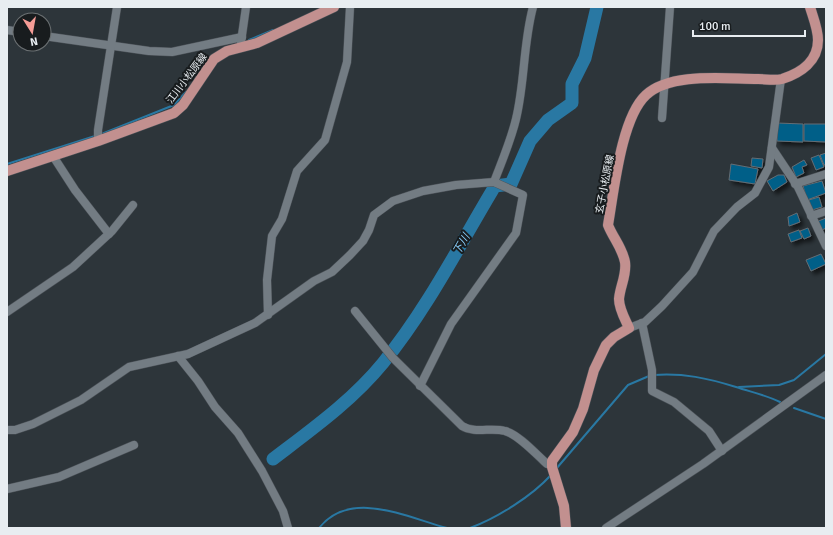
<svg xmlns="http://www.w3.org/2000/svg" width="833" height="535" viewBox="0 0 833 535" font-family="Signika,'Noto Sans JP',sans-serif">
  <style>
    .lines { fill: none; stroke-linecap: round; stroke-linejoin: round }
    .stream { stroke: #2978a3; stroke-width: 2 }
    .river { stroke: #2978a3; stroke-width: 13 }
    .building { fill: #005e88; stroke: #646d74; filter: url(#shadow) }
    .minor-casing { stroke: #4c5258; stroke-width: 9 }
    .major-casing { stroke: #4c5258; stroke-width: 11 }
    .minor { stroke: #737c83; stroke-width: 8 }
    .major { stroke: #c2908f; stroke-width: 10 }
    .labels { text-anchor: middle; stroke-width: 4; stroke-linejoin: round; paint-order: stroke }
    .street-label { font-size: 10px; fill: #e8edf1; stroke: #181c1e }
    .water-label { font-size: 11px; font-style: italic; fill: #8bd0fc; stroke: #181c1e }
  </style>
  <defs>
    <filter id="shadow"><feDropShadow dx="3.5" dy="3.5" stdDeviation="2" flood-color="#0009"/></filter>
  </defs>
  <rect width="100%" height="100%" fill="#2d353a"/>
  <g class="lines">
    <g class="stream">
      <polyline points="249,40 273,30"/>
      <polyline points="99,135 174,105 186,92"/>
      <polyline points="7,164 95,136"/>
      <path d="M654,375c30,-2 53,3 82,12 15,5 30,8 44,15"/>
      <polyline points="739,387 779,385 794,380 826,354"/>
      <polyline points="794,408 826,419"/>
      <polyline points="556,469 628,385 649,376"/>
      <path d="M319,528c32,-40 89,-10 128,0"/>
      <path d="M470,528c27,-10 62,-32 81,-53"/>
    </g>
    <path class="river" d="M273,459c38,-29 79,-58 110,-96 44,-54 76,-117 112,-177l16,-2 19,-43 18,-21 24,-17v-19l13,-26 12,-51"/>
  </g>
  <g class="building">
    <polygon points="777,123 803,124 803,142 777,141"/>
    <polygon points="804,124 826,124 826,142 804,141"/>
    <polygon points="826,153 826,165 824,165 820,155"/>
    <polygon points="819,155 824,167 816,170 811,158"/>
    <polygon points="752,158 763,159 762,168 751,166"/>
    <polygon points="804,160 807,165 802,167 804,173 796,177 792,167"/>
    <polygon points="731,164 758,169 755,184 729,180"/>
    <polygon points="778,175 784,175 787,182 773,191 767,181"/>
    <polygon points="822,181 826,193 807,200 803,186"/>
    <polygon points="819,197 822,207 812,210 809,200"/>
    <polygon points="797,213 800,222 789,226 788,217"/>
    <polygon points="826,218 826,228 820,231 816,222"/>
    <polygon points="808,228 811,236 804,239 800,231"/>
    <polygon points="799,230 802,238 791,242 788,234"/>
    <polygon points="821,254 826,264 811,271 806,260"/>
  </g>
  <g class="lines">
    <g class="minor-casing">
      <g id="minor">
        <polyline points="7,30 20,32"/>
        <polyline points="44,36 149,51 172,52 242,37"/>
        <polyline points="241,42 246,7"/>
        <polyline points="662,118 670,7"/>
        <polyline points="98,141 98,130 117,7"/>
        <polyline points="772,148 798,187 826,246"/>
        <polyline points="53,156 75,190 109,234"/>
        <path d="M494,182c8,-21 17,-42 22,-63 9,-37 7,-75 17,-112"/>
        <polyline points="795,184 826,174"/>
        <polyline points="811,216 826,211"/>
        <path d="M355,311l38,47 69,68c13,8 29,1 43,5 13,3 32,24 42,33h5"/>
        <polyline points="7,312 73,267 112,231 133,205"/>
        <polyline points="268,315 267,280 272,236 282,219 297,171 325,140 347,62 350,7"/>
        <polyline points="642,323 652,370 652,391 674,402 709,431 722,451"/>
        <polyline points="629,328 645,322 662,306 693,272 714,231 737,207 755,193 769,167 781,79"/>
        <polyline points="178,356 198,381 215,407 238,433 262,471 283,511 288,528"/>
        <polyline points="7,430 15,430 33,424 81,400 129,367 188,354 255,323 314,281 332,272 350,255 363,241 369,230 374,215 393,201 423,191 456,185 494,182 523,195 516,233 451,324 420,386"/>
        <polyline points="7,489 59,477 134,445"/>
        <polyline points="606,528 703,464 826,375"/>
      </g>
    </g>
    <g class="major-casing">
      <g id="major">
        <polyline points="7,171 98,141 174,113 183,105 214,59 227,51 257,43 334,7"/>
        <path d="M566,528l-2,-22 -12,-39v-6l21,-29 10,-23 11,-39 12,-25 8,-8 15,-9c-4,-9 -10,-19 -10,-29 1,-13 8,-24 6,-37 -3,-15 -12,-24 -17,-37 6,-34 13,-107 38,-130 25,-23 79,-16 112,-16 7,0 17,2 24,0 19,-6 36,-18 36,-39 0,-11 -5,-23 -8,-33"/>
      </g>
    </g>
    <use href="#minor" class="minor"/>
    <use href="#major" class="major"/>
  </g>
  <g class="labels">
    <g class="street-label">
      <text transform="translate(186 78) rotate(-53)" y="4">江川小松原線</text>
      <text transform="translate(604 184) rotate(-79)" y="4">玄子小松原線</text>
    </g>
    <g class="water-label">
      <text transform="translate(461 244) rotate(-60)" y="4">下川</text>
    </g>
  </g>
  <rect width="833" height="535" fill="none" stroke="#e8edf1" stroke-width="16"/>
  <g transform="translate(32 32) rotate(169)"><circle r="19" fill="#181c1e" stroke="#6b7072"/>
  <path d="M0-3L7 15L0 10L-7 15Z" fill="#f59c96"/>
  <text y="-6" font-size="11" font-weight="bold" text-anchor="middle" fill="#e8edf1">N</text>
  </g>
  <path d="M693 30v6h112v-6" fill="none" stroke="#e8edf1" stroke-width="2"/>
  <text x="699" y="30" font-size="12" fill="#e8edf1" stroke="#181c1e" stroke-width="3" paint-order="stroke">100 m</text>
</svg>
